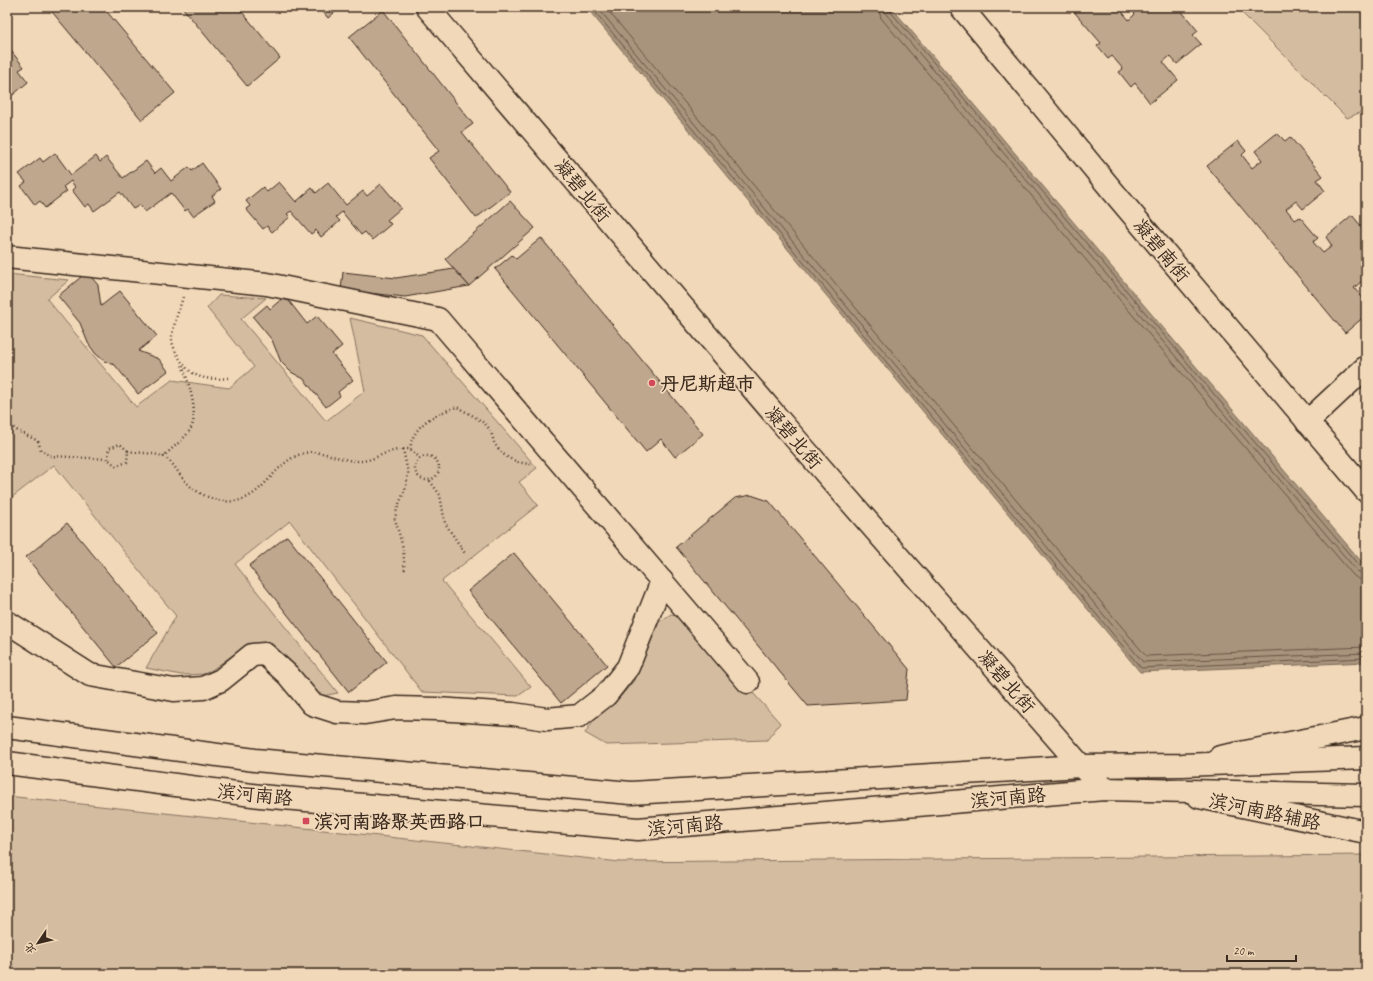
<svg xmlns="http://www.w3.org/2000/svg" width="1373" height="981" viewBox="0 0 1373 981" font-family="Caveat,'LXGW WenKai TC',sans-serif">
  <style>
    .green { fill: #d3bca0; stroke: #87735f }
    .water { fill: #a8947c; stroke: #7c6a56 }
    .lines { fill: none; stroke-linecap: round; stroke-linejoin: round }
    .shore { stroke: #675444; stroke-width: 1 }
    .building { fill: #bfa78e; stroke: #3b2a1e }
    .minor-casing { stroke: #3b2a1e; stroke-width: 25 }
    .secondary-casing { stroke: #3b2a1e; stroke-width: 25 }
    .primary-casing { stroke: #3b2a1e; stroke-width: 25 }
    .path { stroke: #3b2a1e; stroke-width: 2.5; stroke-dasharray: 1 3; stroke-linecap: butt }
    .minor { stroke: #f1d8b9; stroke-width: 22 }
    .secondary { stroke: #f1d8b9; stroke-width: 22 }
    .primary { stroke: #f1d8b9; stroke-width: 22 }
    .poi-dot { fill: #d1495b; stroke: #f1d8b9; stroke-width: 1.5 }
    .labels { text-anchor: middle; stroke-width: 3.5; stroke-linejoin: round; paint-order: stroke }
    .street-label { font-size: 19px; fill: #3b2a1e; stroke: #f1d8b9 }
    .poi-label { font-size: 19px; font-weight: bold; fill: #3b2a1e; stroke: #f1d8b9; text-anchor: start }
  </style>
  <rect width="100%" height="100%" fill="#f1d8b9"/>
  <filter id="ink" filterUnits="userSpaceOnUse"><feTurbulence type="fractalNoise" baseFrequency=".025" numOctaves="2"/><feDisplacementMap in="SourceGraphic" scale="8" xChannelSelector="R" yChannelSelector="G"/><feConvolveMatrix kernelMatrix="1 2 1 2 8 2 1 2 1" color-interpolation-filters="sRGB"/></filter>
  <g filter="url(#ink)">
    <g class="green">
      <polygon points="1236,7 1366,7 1366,110 1347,118"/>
      <polygon points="7,274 69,280 47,299 136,407 172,380 229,388 254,367 207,308 219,295 266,298 241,319 326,421 365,391 350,318 422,335 537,468 519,482 538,505 442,581 531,687 518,696 422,692 290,521 235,564 338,693 317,697 246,646 206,674 181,675 146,668 176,616 54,465 7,501"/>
      <polygon points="671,614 684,616 780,723 767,740 606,745 585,733 595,718 621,696 636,678 659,622"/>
      <polygon points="7,796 620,862 1366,855 1366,974 7,974"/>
    </g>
    <polygon class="water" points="586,7 891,7 1366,567 1366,662 1140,672"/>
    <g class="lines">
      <g class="shore">
        <polyline points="591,7 1141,668 1366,658"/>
        <polyline points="597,7 1143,662 1366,653"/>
        <polyline points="605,7 1146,656 1366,647"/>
        <polyline points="878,7 881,18 1353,575 1358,579 1366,581"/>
        <polyline points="884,7 886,14 1357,571 1366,575"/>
        <polyline points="889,7 890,11 1361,568 1366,570"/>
      </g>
    </g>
    <g class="building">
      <polygon points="48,7 103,7 175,93 142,120"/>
      <polygon points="182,7 238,7 280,58 247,86"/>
      <polygon points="319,7 341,7 328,18"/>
      <polygon points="1070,7 1118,7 1129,20 1135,14 1129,7 1178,7 1198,31 1193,35 1201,44 1177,64 1170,56 1163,62 1178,80 1150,103 1135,83 1131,87 1119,72 1123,69 1112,56 1108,59 1097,46 1101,43"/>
      <polygon points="383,10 473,124 462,132 510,192 476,218 429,158 439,151 349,37"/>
      <polygon points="7,46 24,67 19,70 28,82 7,100"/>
      <polygon points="1277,133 1285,141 1290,137 1323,176 1317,180 1325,191 1303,209 1296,201 1286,209 1295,220 1300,217 1318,238 1313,242 1323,253 1332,246 1326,237 1352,215 1366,232 1366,286 1362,281 1354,288 1366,302 1366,315 1345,333 1207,166 1238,141 1246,151 1242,155 1252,168 1262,160 1255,151"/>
      <polygon points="55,153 71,175 96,156 100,162 106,157 123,178 146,161 155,173 161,168 171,181 189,167 192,171 202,163 221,189 212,196 215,201 193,216 188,209 185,211 171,193 145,212 140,205 133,209 120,192 94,211 89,204 85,207 72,190 75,187 71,181 63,187 67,191 45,208 40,201 35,205 21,186 26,182 19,174 40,158 43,162"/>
      <polygon points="279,182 296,202 312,188 316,193 328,183 346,205 363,191 367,196 381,184 401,208 387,220 391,224 372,240 365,232 361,235 342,212 336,217 340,221 321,237 316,230 311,234 291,211 287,214 290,217 272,232 267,226 263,229 246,209 250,206 246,201 263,187 267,192"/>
      <polygon points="510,201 535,228 469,286 445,259"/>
      <polygon points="541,238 703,434 675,457 661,439 646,452 495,269 512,255 516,259"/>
      <polygon points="454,269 469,286 405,297 341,290 343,272 396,278"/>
      <polygon points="87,272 98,285 101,306 120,291 157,336 138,351 159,359 168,371 138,394 115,365 104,361 95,353 88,343 80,323 58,296"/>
      <polygon points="285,296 307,324 317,316 342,346 332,354 353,380 338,392 340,396 326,407 304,379 291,372 281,362 272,340 253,317 267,305 270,309"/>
      <polygon points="751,495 769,501 909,669 906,700 808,706 676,547 735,498"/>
      <polygon points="67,523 158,633 116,667 26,557"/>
      <polygon points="287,536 387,662 349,692 249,566"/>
      <polygon points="514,553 607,665 561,703 468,591"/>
    </g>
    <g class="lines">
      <g class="minor-casing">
        <g id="minor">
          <polyline points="427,7 787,429 1081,766 1104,789"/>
          <polyline points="961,7 1111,189 1366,491"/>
          <polyline points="7,257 267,284 438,319 748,682"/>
          <polyline points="1307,422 1366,367"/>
          <polyline points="7,622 90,675 174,690 203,688 221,680 252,655 265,654 288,675 312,704 337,712 365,713 396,708 437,709 513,714 547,719 579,716 606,695 628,667 662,581"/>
        </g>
      </g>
      <g class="secondary-casing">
        <g id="secondary">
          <polyline points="1220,757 1366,728"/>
          <polyline points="1199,797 1366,832"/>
        </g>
      </g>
      <g class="primary-casing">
        <g id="primary">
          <polyline points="7,727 255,760 631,793 1081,766 1182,765 1366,758"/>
          <polyline points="7,763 260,796 638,829 1104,789 1366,795"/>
        </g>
      </g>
      <g class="path">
        <path d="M183,297c-4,13 -9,26 -11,39 -1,5 2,13 5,18 12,23 26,27 51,24"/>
        <polyline points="7,423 18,431 38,441 41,450 51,456 108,459 116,466 127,462 128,451 120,444 109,448 108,459"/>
        <polyline points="403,449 408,473 406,487 397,509 395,519 403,548 405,573"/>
        <path d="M410,449c1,-5 2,-11 5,-15 8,-15 27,-22 42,-27 10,6 27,13 33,23 2,4 3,9 4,12 7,15 23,22 39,22"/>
        <path d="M128,451c10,2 28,2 36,6 9,5 12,13 18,20 9,13 26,22 41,24 39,5 47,-37 78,-47 20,-7 39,8 59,7 10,0 20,-6 29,-9 7,-2 14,-3 21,-3l9,8"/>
        <circle cx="427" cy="468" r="12"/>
        <path d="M163,457c8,-8 24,-20 28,-29 8,-14 -3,-49 -9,-63"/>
        <polyline points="430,481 440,495 445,523 466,555"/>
      </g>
      <use href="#minor" class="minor"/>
      <use href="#secondary" class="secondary"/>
      <use href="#primary" class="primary"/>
    </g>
  </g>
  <g class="poi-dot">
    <circle cx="652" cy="383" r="4"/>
    <rect x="302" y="817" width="8" height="8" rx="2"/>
  </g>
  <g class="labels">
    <g class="street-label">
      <text transform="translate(583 190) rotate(50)" y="7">凝碧北街</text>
      <text transform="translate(1162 250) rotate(50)" y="7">凝碧南街</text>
      <text transform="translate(794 437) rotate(49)" y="7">凝碧北街</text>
      <text transform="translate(1007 681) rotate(49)" y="7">凝碧北街</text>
      <text transform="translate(255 794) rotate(6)" y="7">滨河南路</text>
      <text transform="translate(1008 797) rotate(-5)" y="7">滨河南路</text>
      <text transform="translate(1265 811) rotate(12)" y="7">滨河南路辅路</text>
      <text transform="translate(685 825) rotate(-5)" y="7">滨河南路</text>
    </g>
    <g class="poi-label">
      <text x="660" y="390">丹尼斯超市</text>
      <text x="314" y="828">滨河南路聚英西路口</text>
    </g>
  </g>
  <rect width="1373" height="981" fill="none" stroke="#f1d8b9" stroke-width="24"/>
  <rect x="12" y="12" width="1349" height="957" fill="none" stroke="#3b2a1e" stroke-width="1.5" filter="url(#ink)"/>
  <g transform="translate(38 943) rotate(235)" stroke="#f1d8b9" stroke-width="3" paint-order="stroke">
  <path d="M0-3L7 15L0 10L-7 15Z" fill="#3b2a1e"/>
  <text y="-6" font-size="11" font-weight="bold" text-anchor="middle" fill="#3b2a1e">北</text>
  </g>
  <path d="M1227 955v6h69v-6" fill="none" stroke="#3b2a1e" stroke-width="2"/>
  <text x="1233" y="955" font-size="12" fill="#3b2a1e" stroke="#f1d8b9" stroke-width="3" paint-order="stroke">20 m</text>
</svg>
